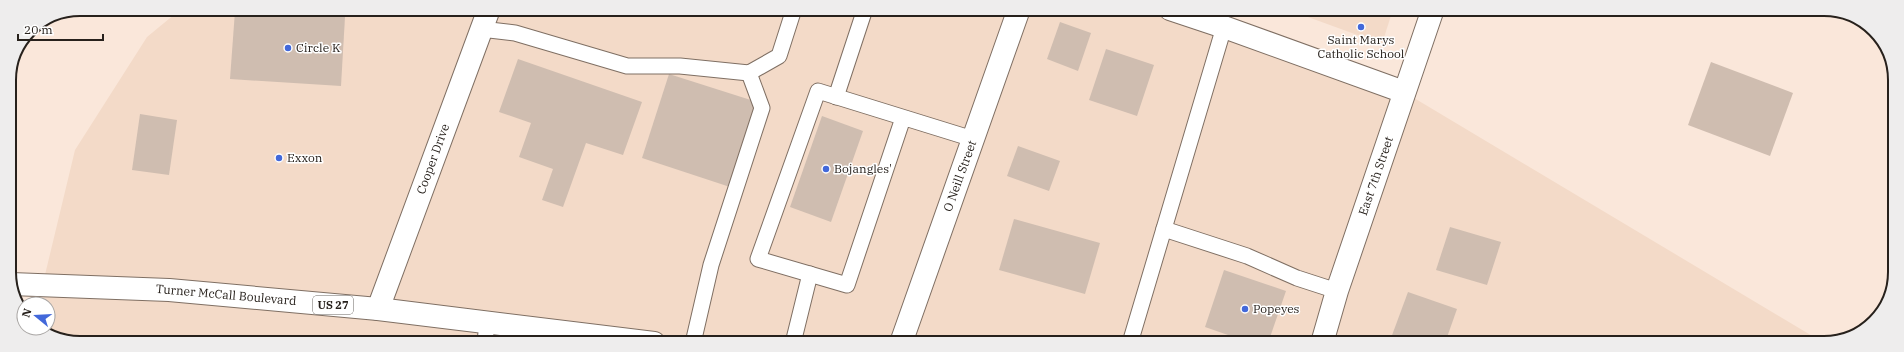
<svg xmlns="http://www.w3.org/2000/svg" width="1904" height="352" viewBox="0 0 1904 352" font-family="'IBM Plex Serif',serif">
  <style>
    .built { fill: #f3dac8 }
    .building { fill: #cfbdb0 }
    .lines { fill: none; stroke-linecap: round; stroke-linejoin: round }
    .lane-casing { stroke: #7f6f63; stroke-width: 17 }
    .street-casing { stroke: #7f6f63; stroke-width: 24 }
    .primary-casing { stroke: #7f6f63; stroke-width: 24 }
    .lane { stroke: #fff; stroke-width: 15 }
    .street { stroke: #fff; stroke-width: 22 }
    .primary { stroke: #fff; stroke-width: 22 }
    .poi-dot { fill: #4268da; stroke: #fff; stroke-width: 1.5 }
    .labels { text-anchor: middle; stroke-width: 3; stroke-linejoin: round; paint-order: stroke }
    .shield { fill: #fff; stroke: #686460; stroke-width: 1 }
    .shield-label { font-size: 11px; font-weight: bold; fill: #27211c }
    .poi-label { font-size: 12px; fill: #27211c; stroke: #fff; text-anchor: start }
    .street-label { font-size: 12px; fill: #27211c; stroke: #fff }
    .rim { fill: none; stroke: #27211c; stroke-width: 2 }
  </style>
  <rect width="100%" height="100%" fill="#fae7da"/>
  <g class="built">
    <polygon points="181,9 1136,9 1404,92 1824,343 71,342 39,328 48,328 48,304 38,304 75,150 147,37"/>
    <polygon points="1286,9 1393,9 1382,44"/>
  </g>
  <g class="building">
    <polygon points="235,11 345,17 341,86 230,79"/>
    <polygon points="1060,22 1091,33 1078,71 1047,59"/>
    <polygon points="1106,49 1154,65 1137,116 1089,100"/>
    <polygon points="518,59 642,102 623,155 586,143 563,207 542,200 553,169 519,157 531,123 499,112"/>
    <polygon points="1711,62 1793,93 1770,156 1688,125"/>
    <polygon points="669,74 757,102 730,187 642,158"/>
    <polygon points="140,114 177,120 169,175 132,170"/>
    <polygon points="822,116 863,131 831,222 790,207"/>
    <polygon points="1018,146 1060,161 1049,191 1007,176"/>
    <polygon points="1014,219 1100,243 1085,294 999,270"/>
    <polygon points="1450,227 1501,242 1487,285 1436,270"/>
    <polygon points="1224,270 1286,291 1268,343 1251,343 1205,327"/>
    <polygon points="1408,292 1457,309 1445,343 1404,343 1391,338"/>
  </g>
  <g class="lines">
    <g class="lane-casing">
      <g id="lane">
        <polyline points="481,29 515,33 627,66 680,66 749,73 779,56 794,9"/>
        <polyline points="836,97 865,9"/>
        <polyline points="903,118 847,285 758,259 818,91 973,139"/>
        <polyline points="1164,229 1247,256 1297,278 1337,291"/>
        <polyline points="485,342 487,323"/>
        <polyline points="693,343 711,265 762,108 749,73"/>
        <polyline points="793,343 810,274"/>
        <polyline points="1130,343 1224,27"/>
      </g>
    </g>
    <g class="street-casing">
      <g id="street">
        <polyline points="1170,9 1224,27 1404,92"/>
        <polyline points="378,309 489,9"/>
        <polyline points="901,343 1019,9"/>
        <polyline points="1322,343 1337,291 1433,9"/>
      </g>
    </g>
    <g class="primary-casing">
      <polyline id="primary" points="11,284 169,290 378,309 654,343"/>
    </g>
    <use href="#lane" class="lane"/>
    <use href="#street" class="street"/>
    <use href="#primary" class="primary"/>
  </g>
  <g class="poi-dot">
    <circle cx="1361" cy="27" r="4"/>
    <circle cx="288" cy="48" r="4"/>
    <circle cx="279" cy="158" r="4"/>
    <circle cx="826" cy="169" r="4"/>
    <circle cx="1245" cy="309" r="4"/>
  </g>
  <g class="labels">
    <rect class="shield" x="313" y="296" width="40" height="18" rx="3"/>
    <g class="shield-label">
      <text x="333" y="309">US 27</text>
    </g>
    <g class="poi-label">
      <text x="1361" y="44" text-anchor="middle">Saint Marys<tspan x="1361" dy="14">Catholic School</tspan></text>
      <text x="296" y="52">Circle K</text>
      <text x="287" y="162">Exxon</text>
      <text x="834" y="173">Bojangles'</text>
      <text x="1253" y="313">Popeyes</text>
    </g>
    <g class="street-label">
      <text transform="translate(433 159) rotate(-70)" y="4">Cooper Drive</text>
      <text transform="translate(960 176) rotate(-70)" y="4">O Neill Street</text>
      <text transform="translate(1376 176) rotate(-71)" y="4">East 7th Street</text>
      <text transform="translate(226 295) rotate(5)" y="4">Turner McCall Boulevard</text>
    </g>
  </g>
  <path d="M0 0H1904V352H0ZM80 16H1824A64 64 0 0 1 1888 80V272A64 64 0 0 1 1824 336H80A64 64 0 0 1 16 272V80A64 64 0 0 1 80 16Z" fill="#eeeded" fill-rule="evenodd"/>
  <path class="rim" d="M80 16H1824A64 64 0 0 1 1888 80V272A64 64 0 0 1 1824 336H80A64 64 0 0 1 16 272V80A64 64 0 0 1 80 16Z"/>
  <g transform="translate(36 316) rotate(288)"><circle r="19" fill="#ffffff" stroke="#a9a6a4"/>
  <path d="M0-3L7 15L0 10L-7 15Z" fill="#4268da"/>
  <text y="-6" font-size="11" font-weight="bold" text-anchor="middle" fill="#27211c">N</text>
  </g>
  <path d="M18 34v6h85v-6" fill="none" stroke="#27211c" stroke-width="2"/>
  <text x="24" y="34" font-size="12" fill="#27211c" stroke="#ffffff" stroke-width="3" paint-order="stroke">20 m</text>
</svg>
